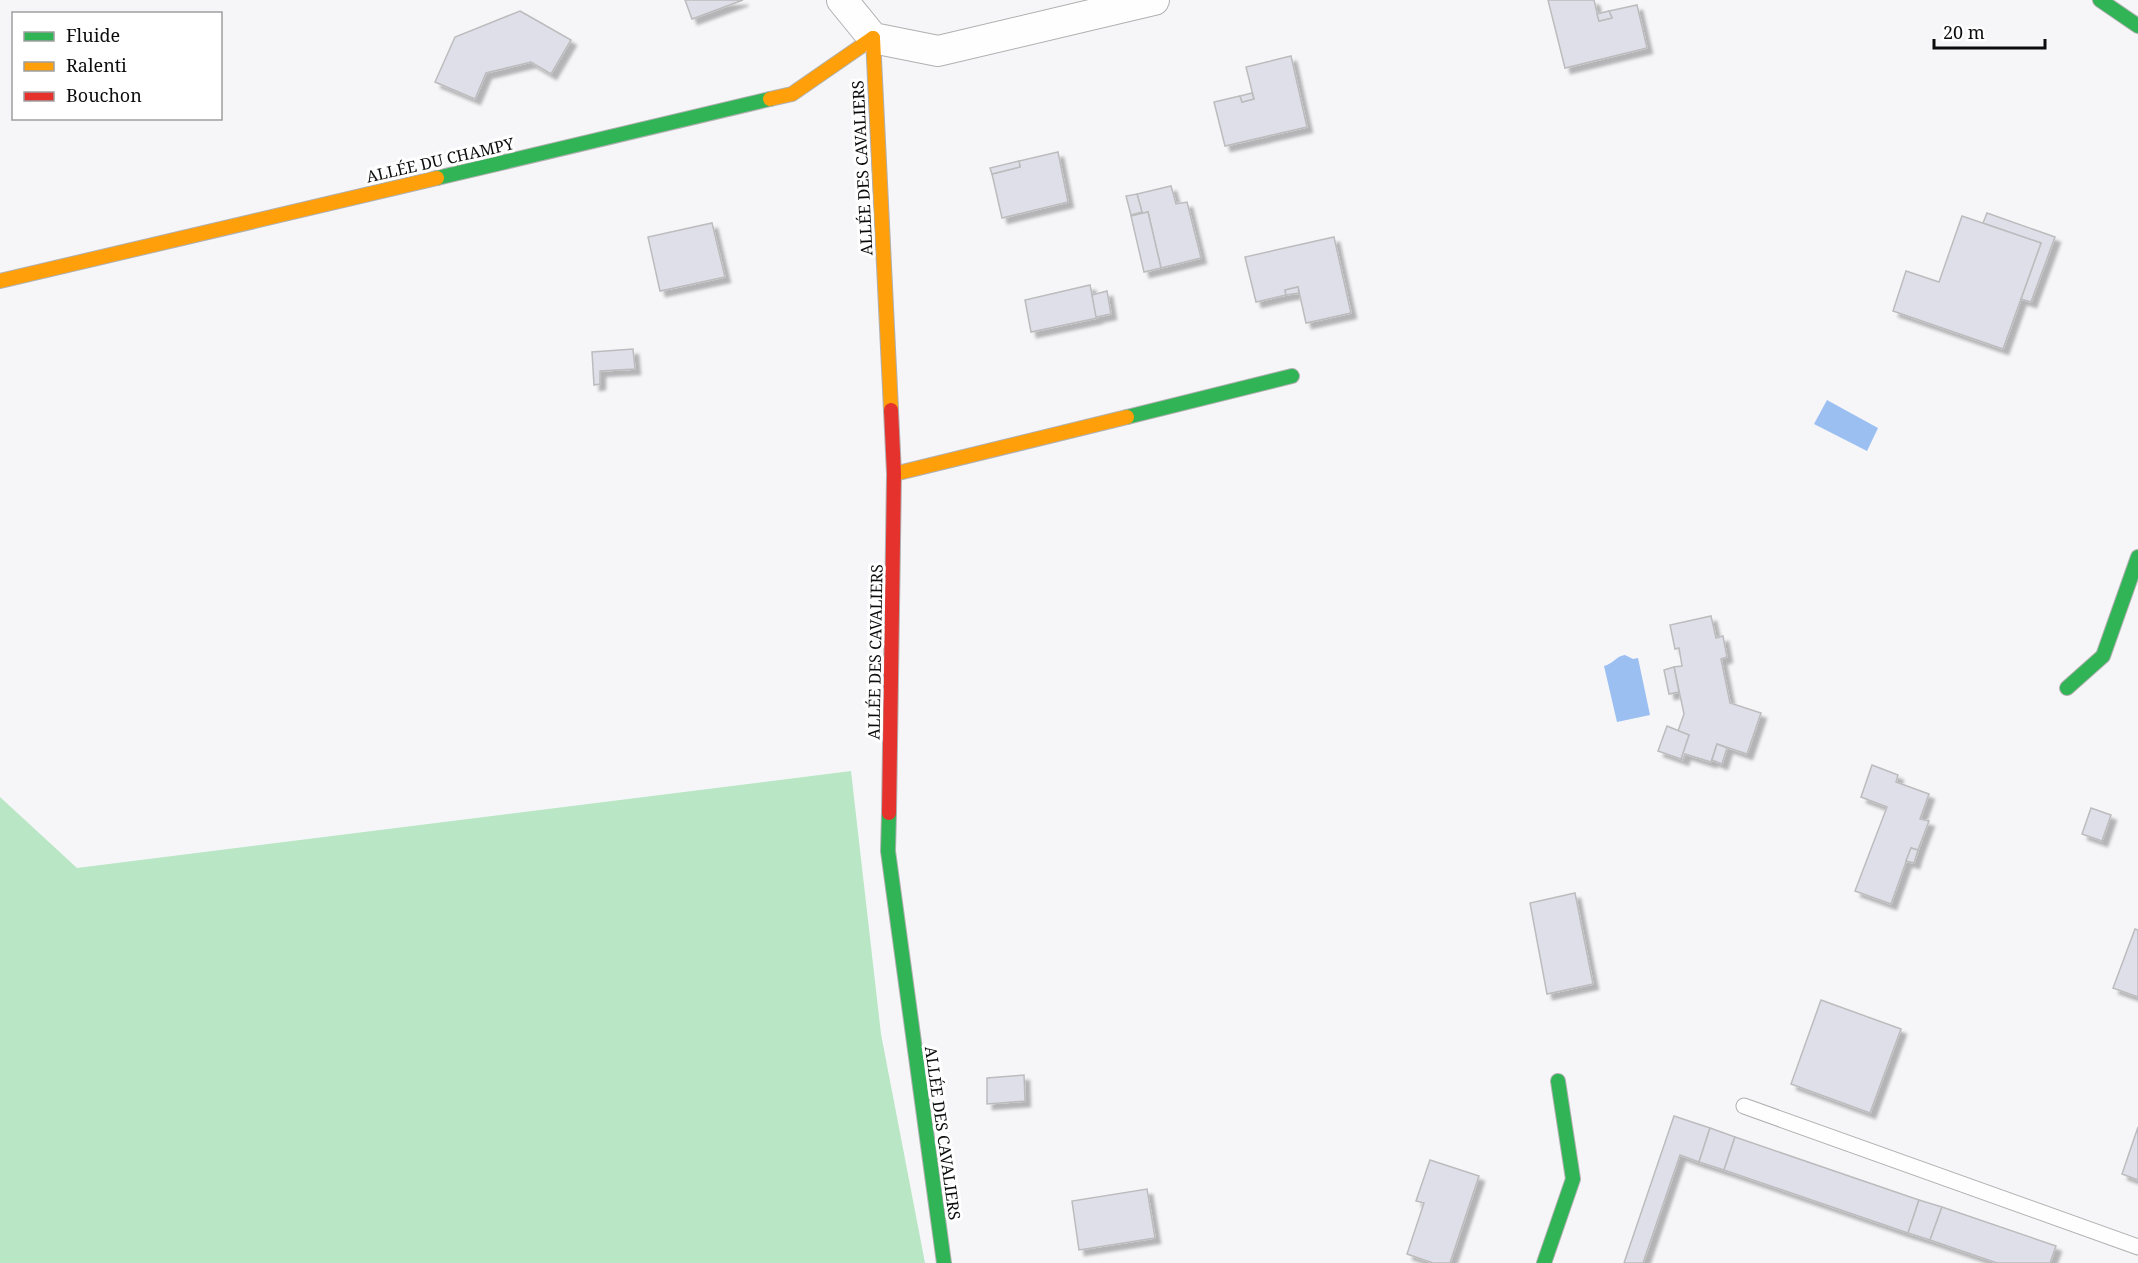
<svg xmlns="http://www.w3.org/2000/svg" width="2138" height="1263" viewBox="0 0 2138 1263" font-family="'Noto Serif',serif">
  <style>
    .forest { fill: #b9e6c5 }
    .water { fill: #9cbff2 }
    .building { fill: #dfdfe9; stroke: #bcbcbe; stroke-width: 1.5; filter: url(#shadow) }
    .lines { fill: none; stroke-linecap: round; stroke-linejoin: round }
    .lane-casing { stroke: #b0b0b1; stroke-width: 17 }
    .street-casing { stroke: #b0b0b1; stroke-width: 32 }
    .fast-casing { stroke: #b0b0b1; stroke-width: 16 }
    .slow-casing { stroke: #b0b0b1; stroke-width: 16 }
    .jam-casing { stroke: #b0b0b1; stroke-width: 16 }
    .lane { stroke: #fefefe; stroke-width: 15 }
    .street { stroke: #fefefe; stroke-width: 30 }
    .fast { stroke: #30b455; stroke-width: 14 }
    .slow { stroke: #ff9f0a; stroke-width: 14 }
    .jam { stroke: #e5322d; stroke-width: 14 }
    .labels { text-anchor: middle; stroke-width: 6; stroke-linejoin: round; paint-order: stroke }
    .street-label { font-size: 16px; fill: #0c0c0d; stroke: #fff }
  </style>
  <defs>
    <filter id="shadow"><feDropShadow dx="5.5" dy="5.5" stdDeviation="1.5" flood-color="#0004"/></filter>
  </defs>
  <rect width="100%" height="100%" fill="#f6f6f8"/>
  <polygon class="forest" points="851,771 881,1034 925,1263 0,1263 0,797 77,868"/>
  <g class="water">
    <polygon points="1827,400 1878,428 1867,451 1814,424"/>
    <path d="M1625,655l8,4 5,-1 12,57 -33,7 -13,-56c9,-2 12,-10 21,-11z"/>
  </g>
  <g class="building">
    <polygon points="685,0 743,0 692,19"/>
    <polygon points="1548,0 1594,0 1599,21 1612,18 1609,11 1637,5 1647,48 1565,68"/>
    <polygon points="520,11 571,40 551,74 531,62 486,73 475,99 435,82 455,37"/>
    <polygon points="1609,11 1612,18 1599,21 1597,14"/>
    <polygon points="1291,56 1307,127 1225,146 1214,102 1240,96 1242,102 1254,99 1246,67"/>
    <polygon points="1252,93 1254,99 1242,102 1240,96"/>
    <polygon points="1058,152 1068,202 1002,218 992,174 1020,167 1019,161"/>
    <polygon points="1019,161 1020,167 992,174 990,168"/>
    <polygon points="1171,186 1176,204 1187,202 1201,258 1161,268 1148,212 1131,216 1142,212 1137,194"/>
    <polygon points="1137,194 1142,212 1131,215 1126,196"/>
    <polygon points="1148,212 1161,268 1144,272 1131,216"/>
    <polygon points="1987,213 2055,237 2031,302 2021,299 2041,243 1983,223"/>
    <polygon points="1962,216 2041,243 2003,349 1893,311 1906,271 1939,282"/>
    <polygon points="712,223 725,277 660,291 648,237"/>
    <polygon points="1334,237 1351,313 1306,323 1298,287 1285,290 1286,295 1256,302 1245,257"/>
    <polygon points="1090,285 1097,318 1031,332 1025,300"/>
    <polygon points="1298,287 1299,293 1286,295 1285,290"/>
    <polygon points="1107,291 1111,314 1096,317 1092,295"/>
    <polygon points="633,349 635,369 600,371 600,384 594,385 592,352"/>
    <polygon points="1711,616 1716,638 1723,636 1727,657 1721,659 1730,703 1761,713 1747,754 1717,744 1711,762 1685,754 1683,760 1681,759 1689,735 1678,731 1684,714 1674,667 1682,666 1679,648 1675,649 1670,625"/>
    <polygon points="1674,667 1679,692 1669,694 1664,670"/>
    <polygon points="1667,726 1689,735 1681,759 1658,751"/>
    <polygon points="1717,744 1727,748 1722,764 1712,760"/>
    <polygon points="1872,765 1898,775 1896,782 1929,794 1920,819 1929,821 1918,850 1911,848 1891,904 1855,891 1887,807 1861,797"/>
    <polygon points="2091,808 2111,815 2102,841 2082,834"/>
    <polygon points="1911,848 1918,850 1914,863 1906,861"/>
    <polygon points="1575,893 1593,984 1547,994 1530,903"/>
    <polygon points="2135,929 2138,930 2138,997 2113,988"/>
    <polygon points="1821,1000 1901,1029 1870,1113 1791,1084"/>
    <polygon points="1024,1075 1025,1101 987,1104 987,1078"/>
    <polygon points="1674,1116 1710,1128 1699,1162 1680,1155 1643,1263 1624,1263"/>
    <polygon points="2138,1127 2138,1180 2122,1174"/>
    <polygon points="1710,1128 1735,1137 1724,1170 1699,1162"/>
    <polygon points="1735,1137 1919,1200 1908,1233 1724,1170"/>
    <polygon points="1430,1160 1479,1176 1450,1263 1433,1263 1407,1254 1424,1203 1416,1201"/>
    <polygon points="1147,1189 1155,1238 1079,1250 1072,1201"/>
    <polygon points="1919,1200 1942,1207 1930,1240 1908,1233"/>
    <polygon points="1942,1207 2056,1246 2050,1263 1997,1263 1930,1240"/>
  </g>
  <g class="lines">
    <g class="lane-casing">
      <polyline id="lane" points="1744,1106 2138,1247"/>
    </g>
    <g class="street-casing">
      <polyline id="street" points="842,0 873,38 938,51 1154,0"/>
    </g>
    <g class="fast-casing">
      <g id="fast">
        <polyline points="2100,0 2138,26"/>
        <polyline points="437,178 770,99"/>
        <polyline points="1127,417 1292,376"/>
        <polyline points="2067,688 2103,656 2138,557"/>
        <polyline points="889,813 888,851 944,1263"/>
        <polyline points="1544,1263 1573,1179 1558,1081"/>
      </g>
    </g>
    <g class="slow-casing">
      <g id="slow">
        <polyline points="873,38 891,410"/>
        <polyline points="770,99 792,94 873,38"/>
        <polyline points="0,281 437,178"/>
        <polyline points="894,474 1127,417"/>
      </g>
    </g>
    <g class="jam-casing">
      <polyline id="jam" points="889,813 894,474 891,410"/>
    </g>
    <use href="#lane" class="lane"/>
    <use href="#street" class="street"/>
    <use href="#fast" class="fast"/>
    <use href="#slow" class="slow"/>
    <use href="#jam" class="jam"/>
  </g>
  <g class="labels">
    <g class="street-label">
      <text transform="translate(440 160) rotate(-13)" y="6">ALLÉE DU CHAMPY</text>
      <text transform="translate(862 168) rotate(-93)" y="6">ALLÉE DES CAVALIERS</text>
      <text transform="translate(875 652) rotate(-89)" y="6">ALLÉE DES CAVALIERS</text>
      <text transform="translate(943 1133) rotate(82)" y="6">ALLÉE DES CAVALIERS</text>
    </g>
  </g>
  <rect x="12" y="12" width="210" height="108" fill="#ffffff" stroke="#9e9e9e" stroke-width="1.5"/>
  <rect x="24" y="32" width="30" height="9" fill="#30b455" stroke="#9e9e9e" stroke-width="1.5"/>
  <text x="66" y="42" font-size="18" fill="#0c0c0d">Fluide</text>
  <rect x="24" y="62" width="30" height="9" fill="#ff9f0a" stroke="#9e9e9e" stroke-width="1.5"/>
  <text x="66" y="72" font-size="18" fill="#0c0c0d">Ralenti</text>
  <rect x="24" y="92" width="30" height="9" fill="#e5322d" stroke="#9e9e9e" stroke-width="1.5"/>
  <text x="66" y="102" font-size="18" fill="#0c0c0d">Bouchon</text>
  <path d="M1934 39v9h111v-9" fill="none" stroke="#0c0c0d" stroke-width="3"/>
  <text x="1943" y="39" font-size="18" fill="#0c0c0d" stroke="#ffffff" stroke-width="4.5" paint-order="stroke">20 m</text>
</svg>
